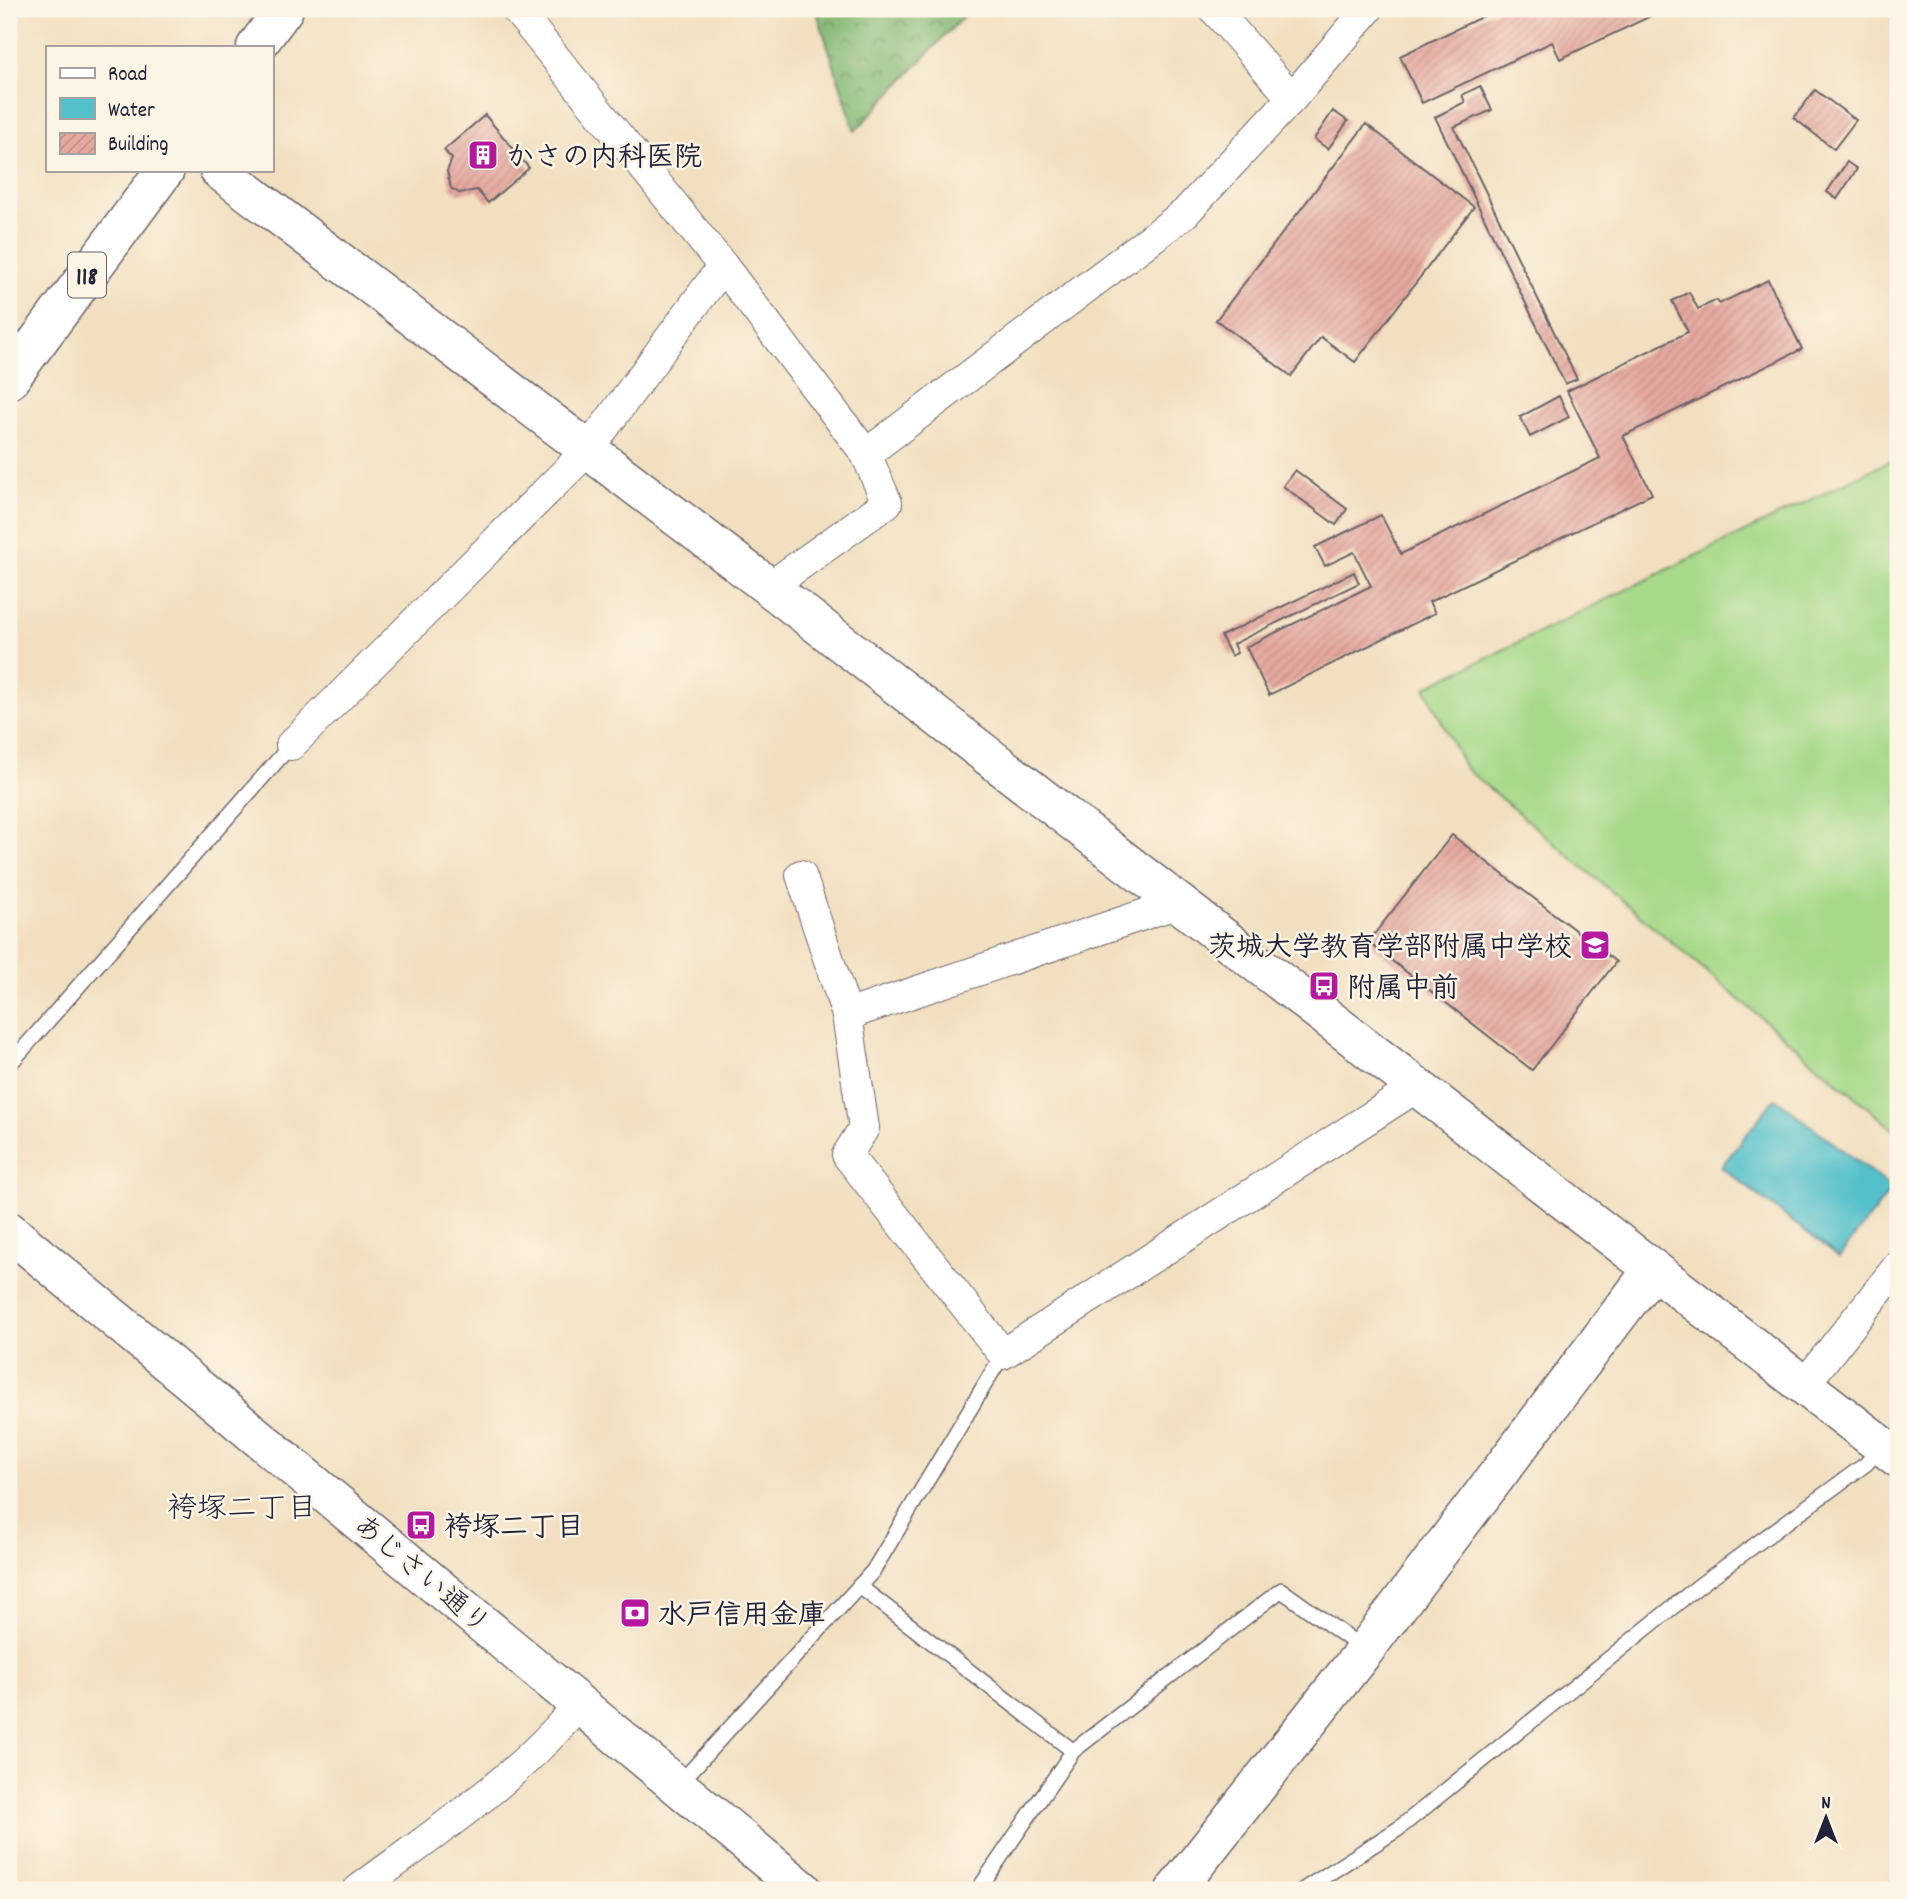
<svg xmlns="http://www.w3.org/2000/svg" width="1907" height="1899" viewBox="0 0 1907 1899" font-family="Dekko,'Klee One',sans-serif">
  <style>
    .forest { fill: url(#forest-crowns); stroke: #536e58; stroke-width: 2 }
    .pitch { fill: #a6d988; stroke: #647e62; stroke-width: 2 }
    .water { fill: #53c0cb; stroke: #3a7183; stroke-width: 2 }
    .building { fill: url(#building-hatch) }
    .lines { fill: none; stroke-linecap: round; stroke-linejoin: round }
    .lane-casing { stroke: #6b646a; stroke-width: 17 }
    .street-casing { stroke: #6b646a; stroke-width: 32 }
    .secondary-casing { stroke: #6b646a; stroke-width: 41 }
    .highway-casing { stroke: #6b646a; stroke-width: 41 }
    .lane { stroke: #fff; stroke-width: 14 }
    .street { stroke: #fff; stroke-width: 30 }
    .secondary { stroke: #fff; stroke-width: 38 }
    .highway { stroke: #fff; stroke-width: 38 }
    .labels { text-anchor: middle; stroke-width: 5; stroke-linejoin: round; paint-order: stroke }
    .shield { fill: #fcf5e5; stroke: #63616e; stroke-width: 2 }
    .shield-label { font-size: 26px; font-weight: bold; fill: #22223b }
    .poi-label { font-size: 28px; font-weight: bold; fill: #22223b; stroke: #fcf5e5; text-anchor: start }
    .street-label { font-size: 28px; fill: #22223b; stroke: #fcf5e5 }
    .neighbourhood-label { font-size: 30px; fill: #22223b; stroke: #fcf5e5 }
  </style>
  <defs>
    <pattern id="forest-crowns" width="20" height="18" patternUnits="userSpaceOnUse" patternTransform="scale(1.75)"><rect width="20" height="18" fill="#84b974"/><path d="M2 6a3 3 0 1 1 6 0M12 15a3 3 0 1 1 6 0" fill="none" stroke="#6c9660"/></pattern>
    <pattern id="building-hatch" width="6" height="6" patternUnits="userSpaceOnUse" patternTransform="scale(1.75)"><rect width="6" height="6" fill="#e5a89f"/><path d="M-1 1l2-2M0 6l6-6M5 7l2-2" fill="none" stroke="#c4908a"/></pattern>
  </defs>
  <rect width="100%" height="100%" fill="#fcf5e5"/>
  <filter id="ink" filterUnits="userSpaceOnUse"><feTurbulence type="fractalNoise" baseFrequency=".0143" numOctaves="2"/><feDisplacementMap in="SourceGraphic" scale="14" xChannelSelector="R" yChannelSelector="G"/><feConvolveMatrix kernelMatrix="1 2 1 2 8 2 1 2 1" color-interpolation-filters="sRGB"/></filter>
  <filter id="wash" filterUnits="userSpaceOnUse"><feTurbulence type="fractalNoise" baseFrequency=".00686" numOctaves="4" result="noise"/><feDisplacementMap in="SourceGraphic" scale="28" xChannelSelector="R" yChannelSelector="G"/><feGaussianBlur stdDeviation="1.57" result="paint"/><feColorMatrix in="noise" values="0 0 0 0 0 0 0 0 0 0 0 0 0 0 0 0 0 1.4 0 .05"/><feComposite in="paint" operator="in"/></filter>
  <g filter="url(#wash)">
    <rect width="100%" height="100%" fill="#f2dfc0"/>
    <polygon class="forest" points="816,9 970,9 855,131"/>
    <polygon class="pitch" points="1898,457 1898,1133 1465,768 1425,688"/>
    <polygon class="water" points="1775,1098 1892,1188 1839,1257 1721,1167"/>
    <g id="blocks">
      <g class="building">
        <polygon points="1498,9 1650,9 1653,15 1560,59 1552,42 1422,103 1400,56"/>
        <polygon points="1480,86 1492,110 1454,127 1577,379 1565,384 1435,117 1465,102 1462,95"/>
        <polygon points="1815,90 1856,120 1834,149 1794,118"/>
        <polygon points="1333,111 1348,121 1328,149 1314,139"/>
        <polygon points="485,115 529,168 488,203 477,190 459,193 451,188 447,171 452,159 444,150"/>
        <polygon points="1366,124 1474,207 1355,362 1321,337 1291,376 1216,320"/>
        <polygon points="1847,162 1857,169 1837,199 1827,192"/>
        <polygon points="1768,280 1802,349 1623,436 1652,494 1429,602 1435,613 1269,695 1246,647 1371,586 1354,552 1325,566 1315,547 1381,515 1401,554 1600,458 1567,391 1688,332 1672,301 1689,292 1698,309 1717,300 1719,304"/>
        <polygon points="1559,396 1569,417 1530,437 1520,417"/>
        <polygon points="1295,470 1347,509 1336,525 1283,486"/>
        <polygon points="1354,572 1359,583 1233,644 1237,653 1231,656 1221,636"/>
        <polygon points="1452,835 1616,962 1532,1070 1368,942"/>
      </g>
    </g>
  </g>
  <g filter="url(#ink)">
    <use href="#blocks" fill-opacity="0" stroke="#6b646a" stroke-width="2"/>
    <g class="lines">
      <g class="lane-casing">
        <g id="lane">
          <polyline points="9,1065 291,745"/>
          <polyline points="859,1586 1073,1751"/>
          <polyline points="679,1784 873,1571 1003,1354"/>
          <polyline points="978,1890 1073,1751 1281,1590 1365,1650"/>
          <polyline points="1303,1890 1398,1829 1700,1585 1866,1464 1881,1447"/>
        </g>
      </g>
      <g class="street-casing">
        <g id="street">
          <polyline points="1214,9 1292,98"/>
          <polyline points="723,266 866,454 887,503 769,587"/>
          <polyline points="866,454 1185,213 1292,98 1368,9"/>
          <polyline points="291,745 587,451 723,266 516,9"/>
          <polyline points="801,875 847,1015 864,1128 847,1155 1003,1354 1417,1087"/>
          <polyline points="847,1015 1178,903"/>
          <polyline points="1804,1385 1898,1266"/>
          <path d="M358,1890c78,-58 160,-111 222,-187"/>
        </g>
      </g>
      <g class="secondary-casing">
        <g id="secondary">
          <polyline points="219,170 769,587 1898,1458"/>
          <polyline points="1175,1890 1365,1650 1653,1269"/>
        </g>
      </g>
      <g class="highway-casing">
        <g id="highway">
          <polyline points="256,47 284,9"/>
          <polyline points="9,380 165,170"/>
          <polyline points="9,1231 803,1890"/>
        </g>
      </g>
      <use href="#lane" class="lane"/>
      <use href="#street" class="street"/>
      <use href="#secondary" class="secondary"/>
      <use href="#highway" class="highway"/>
    </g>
  </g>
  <defs>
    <g id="building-square" transform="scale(1.575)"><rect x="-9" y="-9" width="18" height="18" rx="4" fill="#b5179e" stroke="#fcf5e5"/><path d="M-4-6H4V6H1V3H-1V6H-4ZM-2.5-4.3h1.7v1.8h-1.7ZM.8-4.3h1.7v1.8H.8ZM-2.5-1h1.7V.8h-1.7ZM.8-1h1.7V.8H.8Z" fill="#fff"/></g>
    <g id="school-square" transform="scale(1.575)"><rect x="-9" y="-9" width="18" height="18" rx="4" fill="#b5179e" stroke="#fcf5e5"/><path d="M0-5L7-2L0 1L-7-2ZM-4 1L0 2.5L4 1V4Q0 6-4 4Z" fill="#fff"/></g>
    <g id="bus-square" transform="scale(1.575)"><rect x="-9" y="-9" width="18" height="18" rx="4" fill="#b5179e" stroke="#fcf5e5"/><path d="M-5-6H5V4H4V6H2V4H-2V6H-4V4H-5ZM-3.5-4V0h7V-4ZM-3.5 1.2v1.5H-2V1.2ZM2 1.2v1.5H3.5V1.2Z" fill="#fff"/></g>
    <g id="bank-square" transform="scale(1.575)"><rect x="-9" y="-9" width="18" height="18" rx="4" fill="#b5179e" stroke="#fcf5e5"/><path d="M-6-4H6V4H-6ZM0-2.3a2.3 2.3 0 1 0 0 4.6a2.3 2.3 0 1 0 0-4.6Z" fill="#fff"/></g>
  </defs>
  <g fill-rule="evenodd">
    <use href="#building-square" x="483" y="155"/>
    <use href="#school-square" x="1595" y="945"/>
    <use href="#bus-square" x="1324" y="986"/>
    <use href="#bus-square" x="421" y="1525"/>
    <use href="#bank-square" x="635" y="1613"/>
  </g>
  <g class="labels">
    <rect class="shield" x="68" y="252.5" width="38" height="45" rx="5"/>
    <g class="shield-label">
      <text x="87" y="284">118</text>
    </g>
    <g class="poi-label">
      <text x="506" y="165">かさの内科医院</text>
      <text x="1572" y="955" text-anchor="end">茨城大学教育学部附属中学校</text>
      <text x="1347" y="996">附属中前</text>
      <text x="444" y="1535">袴塚二丁目</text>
      <text x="658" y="1623">水戸信用金庫</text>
    </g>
    <g class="street-label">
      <text transform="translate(423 1573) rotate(40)" y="10">あじさい通り</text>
    </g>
    <g class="neighbourhood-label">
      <text x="242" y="1517">袴塚二丁目</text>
    </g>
  </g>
  <rect width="1907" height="1899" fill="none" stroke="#fcf5e5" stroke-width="35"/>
  <rect x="46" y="46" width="228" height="126" fill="#fcf5e5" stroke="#a5a1a1" stroke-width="2"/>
  <rect x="60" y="68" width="35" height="10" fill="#ffffff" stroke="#a5a1a1" stroke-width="2"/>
  <text x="108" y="80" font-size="21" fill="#22223b">Road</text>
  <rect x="60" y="98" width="35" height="21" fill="#53c0cb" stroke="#a5a1a1" stroke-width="2"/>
  <text x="108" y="116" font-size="21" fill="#22223b">Water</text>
  <rect x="60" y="133" width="35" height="21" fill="url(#building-hatch)" stroke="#a5a1a1" stroke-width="2"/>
  <text x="108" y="150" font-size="21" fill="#22223b">Building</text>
  <g transform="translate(1826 1818)" stroke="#fcf5e5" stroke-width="5" paint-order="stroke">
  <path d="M0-5L12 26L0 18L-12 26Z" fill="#22223b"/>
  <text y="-10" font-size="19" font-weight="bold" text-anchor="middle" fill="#22223b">N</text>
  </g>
</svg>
